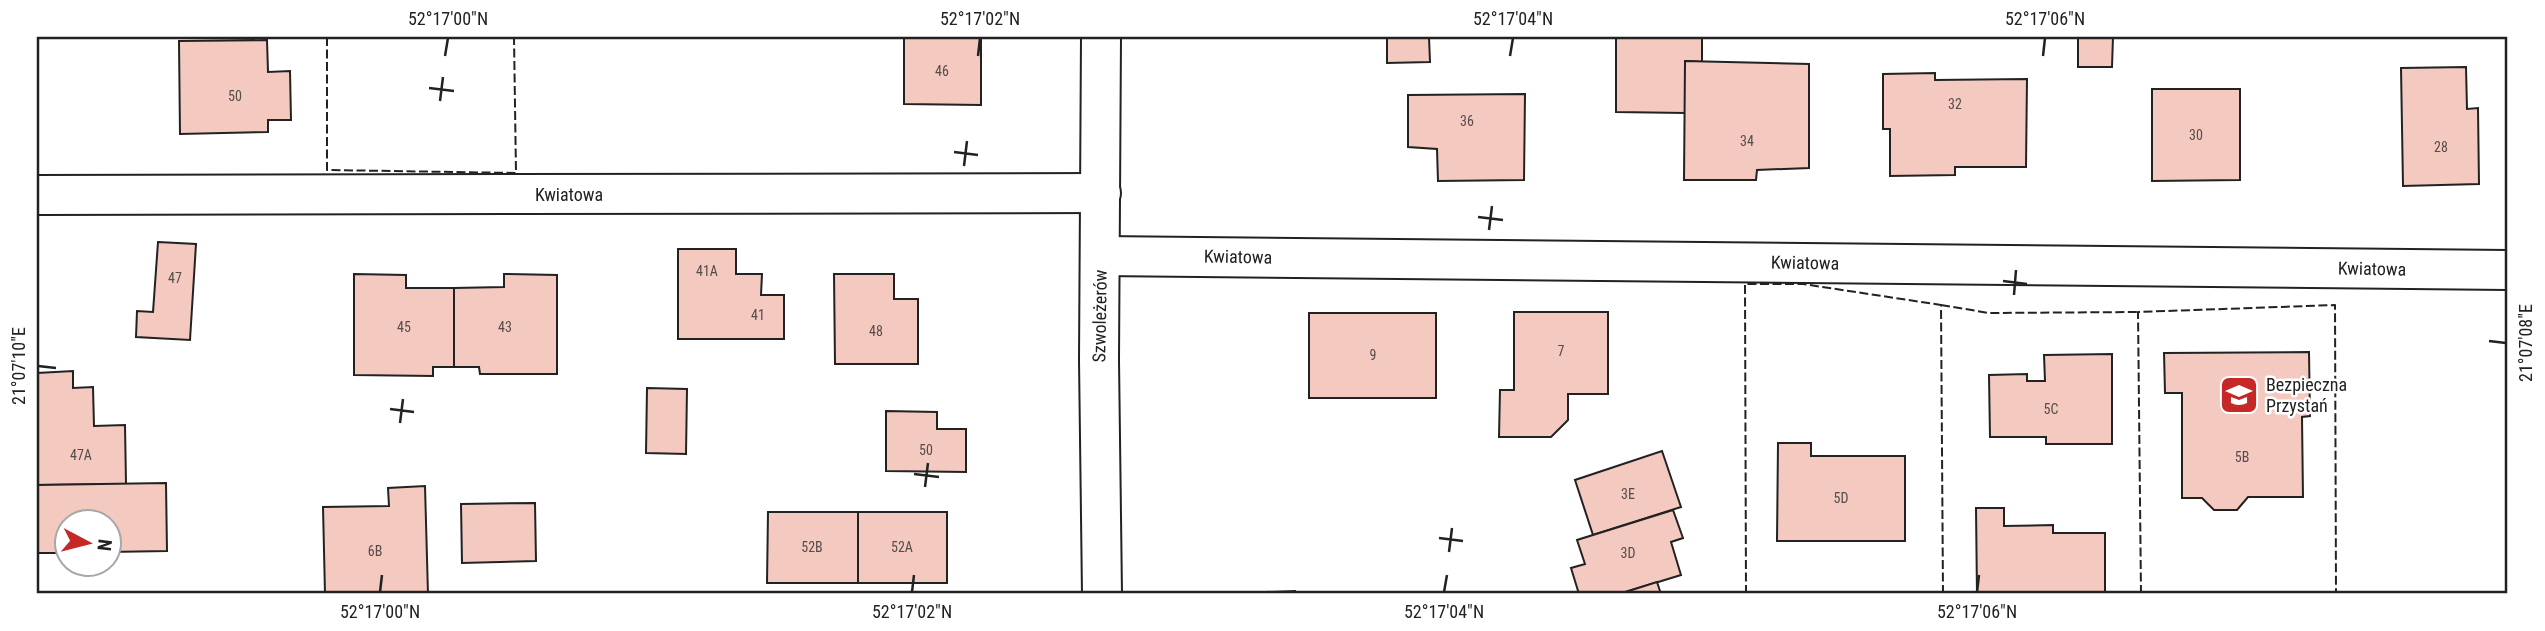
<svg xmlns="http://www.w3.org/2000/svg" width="2545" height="631" viewBox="0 0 2545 631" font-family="'Roboto Condensed',sans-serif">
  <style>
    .building { fill: #f3c9c0; stroke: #222; stroke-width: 2 }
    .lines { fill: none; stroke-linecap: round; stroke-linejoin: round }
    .minor-casing { stroke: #222; stroke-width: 42 }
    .minor { stroke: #fff; stroke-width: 38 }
    .fence { stroke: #222; stroke-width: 2; stroke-dasharray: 9 3.5; stroke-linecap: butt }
    .ticks { fill: none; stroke: #222; stroke-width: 2.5 }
    .labels { text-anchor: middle; stroke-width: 5; stroke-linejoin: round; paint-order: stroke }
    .number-label { font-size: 14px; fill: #564c4a }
    .street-label { font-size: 18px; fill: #222; stroke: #fff }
    .poi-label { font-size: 18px; fill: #222; stroke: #fff; text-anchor: start }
    .neatline { fill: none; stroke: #222; stroke-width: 2.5 }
    .ticks-label { font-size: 18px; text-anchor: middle; fill: #222 }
  </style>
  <rect width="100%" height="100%" fill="#fff"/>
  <g class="building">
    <polygon points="904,37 981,37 981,105 904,104"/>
    <polygon points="1387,37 1429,37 1430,62 1387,63"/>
    <polygon points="1616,37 1702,37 1702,62 1685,61 1685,113 1616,112"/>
    <polygon points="2078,37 2113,37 2112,67 2078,67"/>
    <polygon points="267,40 268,72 290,71 291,120 268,120 268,132 180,134 179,41"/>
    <polygon points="1685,61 1809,64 1809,168 1757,170 1756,180 1684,180"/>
    <polygon points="2466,67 2467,109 2478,108 2479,184 2403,186 2401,68"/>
    <polygon points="1935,73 1935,80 2027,79 2026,167 1955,167 1955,175 1890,176 1890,129 1883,129 1883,74"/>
    <polygon points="2152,89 2240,89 2240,180 2152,181"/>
    <polygon points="1525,94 1524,180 1438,181 1437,149 1408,147 1408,95"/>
    <polygon points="158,242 196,244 190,340 136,337 137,311 153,312"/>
    <polygon points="678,249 736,249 736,274 762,274 761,295 784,295 784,339 678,339"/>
    <polygon points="354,274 406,275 406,288 454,288 454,367 433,367 433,376 354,375"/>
    <polygon points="504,274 557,275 557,374 480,374 479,367 454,367 454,288 504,287"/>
    <polygon points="834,274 894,274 894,299 918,299 918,364 835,364"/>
    <polygon points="1514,312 1608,312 1608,394 1568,394 1568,420 1551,437 1499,437 1500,390 1514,390"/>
    <rect x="1309" y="313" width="127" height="85"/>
    <polygon points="2309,352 2310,416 2302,417 2303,497 2248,497 2237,510 2214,510 2202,498 2182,498 2182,393 2165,393 2164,353"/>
    <polygon points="2112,354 2112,444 2046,444 2046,437 1990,437 1989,375 2027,374 2027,381 2045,381 2044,355"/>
    <polygon points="73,371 73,388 93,387 94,426 125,425 126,484 37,485 37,373"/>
    <polygon points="647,388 687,389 686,454 646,453"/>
    <polygon points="886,411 937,412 937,429 966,429 966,472 886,471"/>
    <polygon points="1778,443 1811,443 1811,456 1905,456 1905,541 1777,541"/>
    <polygon points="1662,451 1681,507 1593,535 1575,480"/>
    <polygon points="166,483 167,551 108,552 108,522 66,522 66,553 37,553 37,485"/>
    <polygon points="425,486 428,594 325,594 323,507 389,506 388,488"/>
    <polygon points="535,503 536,561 462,563 461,504"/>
    <polygon points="1976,508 2004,508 2004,526 2053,525 2053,533 2105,533 2105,594 1977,594"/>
    <polygon points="1673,510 1683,538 1671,542 1681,575 1619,594 1579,594 1571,568 1585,564 1577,540"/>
    <polygon points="768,512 858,512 858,583 767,583"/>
    <rect x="858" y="512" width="89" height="71"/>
    <polygon points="1657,582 1661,594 1619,594"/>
    <polygon points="1295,591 1295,594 1212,594"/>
  </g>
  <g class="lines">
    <g class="minor-casing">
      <g id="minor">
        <polyline points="1101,37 1099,360 1102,594"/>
        <polyline points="37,195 1101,193"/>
        <polyline points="1101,256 2508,270"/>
      </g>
    </g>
    <use href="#minor" class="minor"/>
    <g class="fence">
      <polyline points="327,37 327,170 516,173 514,37"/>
      <polyline points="1941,305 1989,313 2138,312"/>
      <polyline points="1746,594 1745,284 1803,284 1941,305 1943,594"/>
      <polyline points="2141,594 2138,312 2335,305 2336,594"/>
    </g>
  </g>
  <path class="ticks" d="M445,56l3,-18M978,56l2,-18M1510,56l3,-18M2043,56l2,-18M429,88l25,3M440,101l3,-24M954,152l24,3M964,166l3,-25M1478,217l25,3M1489,230l3,-24M2003,281l24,3M2014,295l2,-25M2489,341l17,2M38,366l18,2M390,409l24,3M400,423l3,-24M914,474l25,3M925,487l3,-24M1439,538l24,3M1449,552l3,-24M380,592l2,-17M912,592l2,-17M1444,592l3,-17M1977,592l2,-17"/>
  <defs>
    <g id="school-square" transform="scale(2.0125)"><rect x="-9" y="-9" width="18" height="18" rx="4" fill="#c62828" stroke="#fff"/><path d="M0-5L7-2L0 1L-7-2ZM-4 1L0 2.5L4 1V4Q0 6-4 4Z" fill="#fff"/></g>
  </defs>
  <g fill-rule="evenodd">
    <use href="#school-square" x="2239" y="395"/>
  </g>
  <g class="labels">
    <g class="number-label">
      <text x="942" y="76">46</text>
      <text x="235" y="101">50</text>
      <text x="1955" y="109">32</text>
      <text x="1467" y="126">36</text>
      <text x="2196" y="140">30</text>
      <text x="1747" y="146">34</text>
      <text x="2441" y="152">28</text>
      <text x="707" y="276">41A</text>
      <text x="175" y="283">47</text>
      <text x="758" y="320">41</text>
      <text x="404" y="332">45</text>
      <text x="505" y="332">43</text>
      <text x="876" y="336">48</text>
      <text x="1561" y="356">7</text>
      <text x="1373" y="360">9</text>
      <text x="2051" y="414">5C</text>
      <text x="926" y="455">50</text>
      <text x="81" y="460">47A</text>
      <text x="2242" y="462">5B</text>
      <text x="1628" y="499">3E</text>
      <text x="1841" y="503">5D</text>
      <text x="812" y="552">52B</text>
      <text x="902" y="552">52A</text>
      <text x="375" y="556">6B</text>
      <text x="1628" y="558">3D</text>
    </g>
    <g class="street-label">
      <text x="569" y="201">Kwiatowa</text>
      <text transform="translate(1238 257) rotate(1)" y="6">Kwiatowa</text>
      <text transform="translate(1805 263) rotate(1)" y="6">Kwiatowa</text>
      <text transform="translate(2372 269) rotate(1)" y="6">Kwiatowa</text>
      <text transform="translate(1100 316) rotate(-89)" y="6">Szwoleżerów</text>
    </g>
    <g class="poi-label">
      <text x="2266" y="391">Bezpieczna<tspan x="2266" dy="21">Przystań</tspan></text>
    </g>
  </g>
  <rect width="2545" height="631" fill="none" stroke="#ffffff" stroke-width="77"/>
  <g transform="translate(88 543) rotate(97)"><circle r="33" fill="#ffffff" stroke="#a7a7a7" stroke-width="2"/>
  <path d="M0-5L12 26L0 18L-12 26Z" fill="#c62828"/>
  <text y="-10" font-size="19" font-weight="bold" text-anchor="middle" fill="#222222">N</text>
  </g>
  <rect x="38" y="38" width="2468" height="554" class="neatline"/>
  <g class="ticks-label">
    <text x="448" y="25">52°17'00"N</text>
    <text x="980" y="25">52°17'02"N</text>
    <text x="1513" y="25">52°17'04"N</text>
    <text x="2045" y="25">52°17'06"N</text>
    <text transform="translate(2526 343) rotate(-90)" y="6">21°07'08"E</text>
    <text transform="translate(19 366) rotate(-90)" y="6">21°07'10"E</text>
    <text x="380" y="618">52°17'00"N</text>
    <text x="912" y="618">52°17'02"N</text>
    <text x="1444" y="618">52°17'04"N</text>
    <text x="1977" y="618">52°17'06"N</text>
  </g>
</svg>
